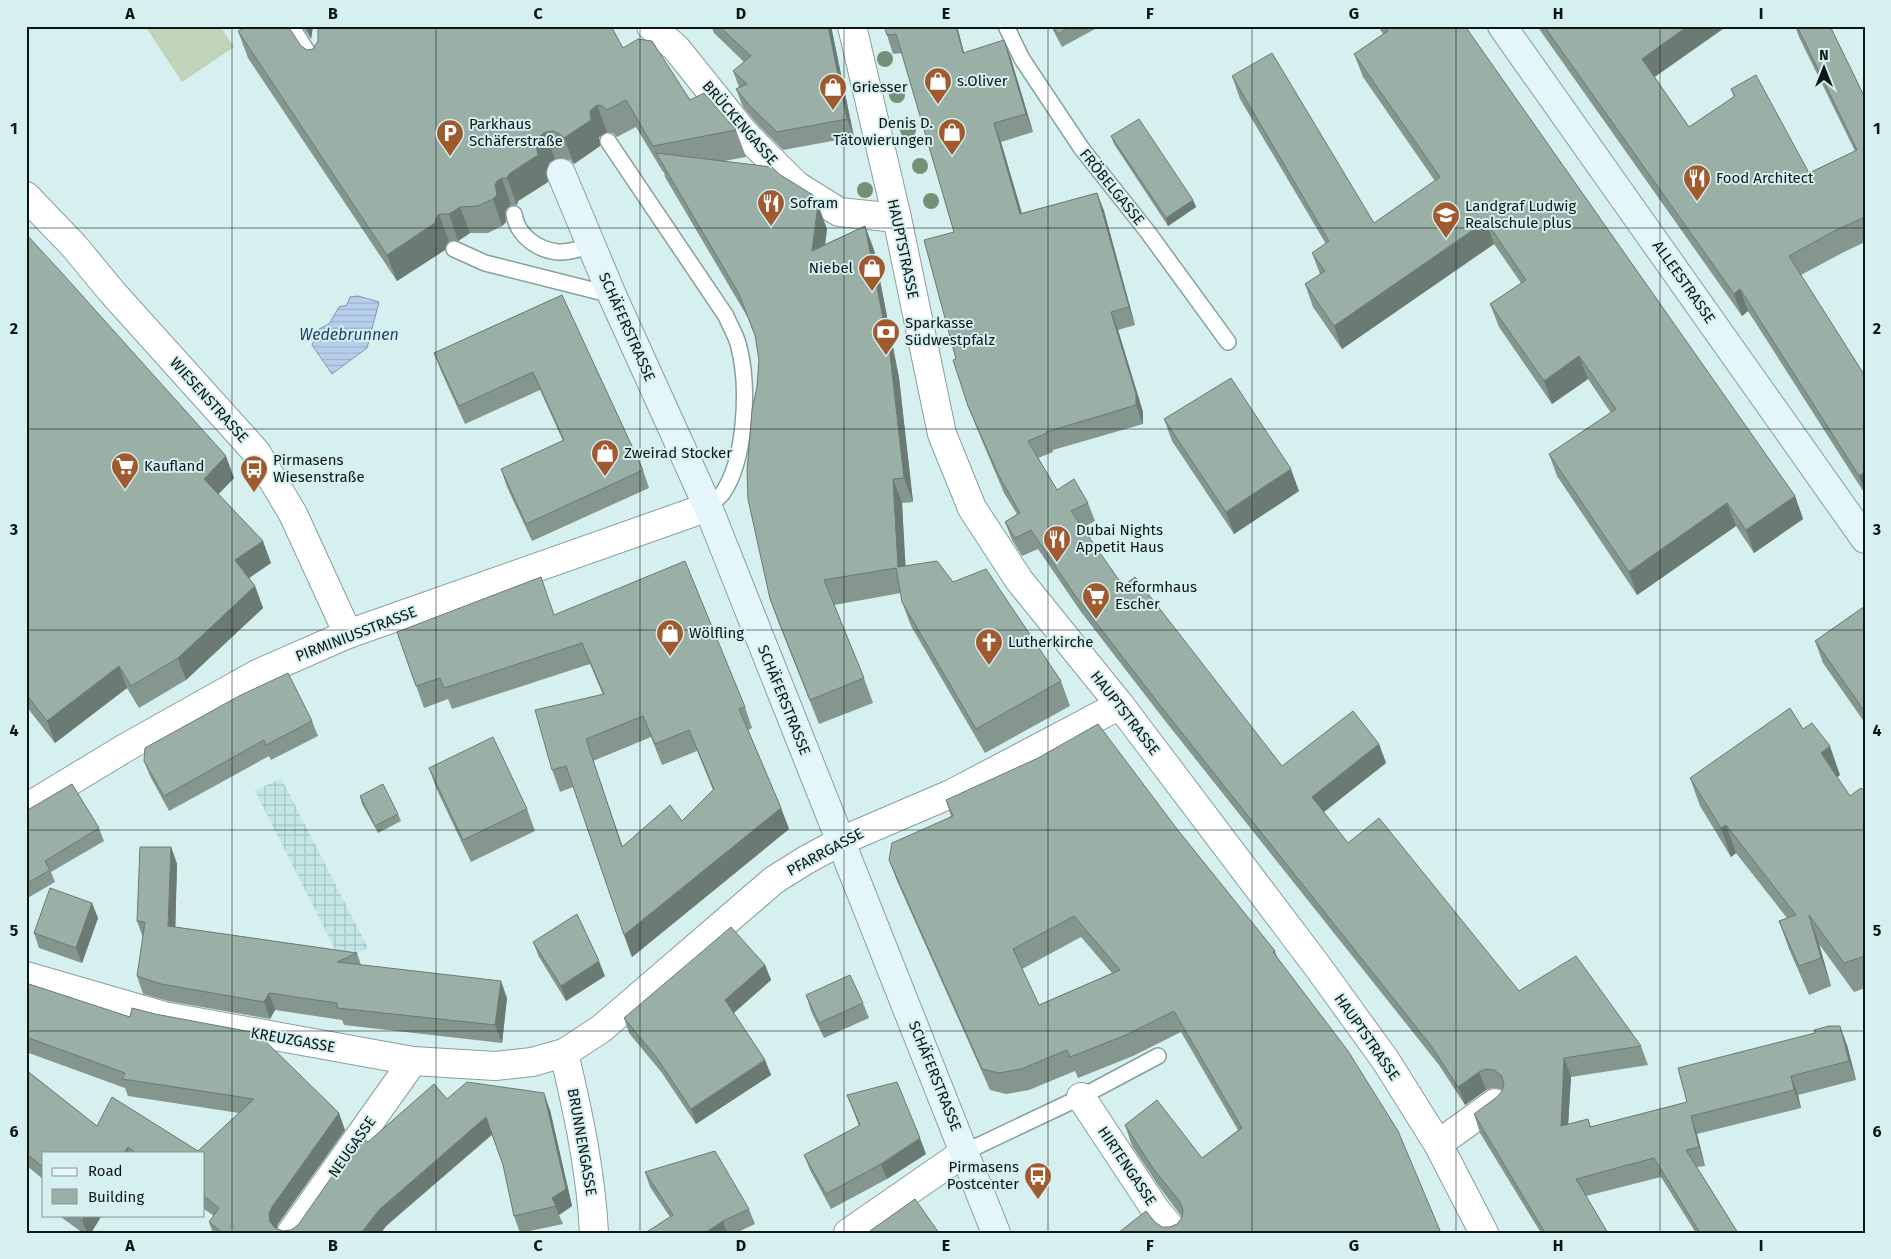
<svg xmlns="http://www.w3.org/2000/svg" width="1891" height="1259" viewBox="0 0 1891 1259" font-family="'Fira Sans',sans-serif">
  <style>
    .industrial { fill: url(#industrial-grid) }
    .pitch { fill: #c1d4ba }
    .water { fill: url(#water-rules); stroke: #8498ac }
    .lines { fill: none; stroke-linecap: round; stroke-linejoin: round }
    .lane-casing { stroke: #879f9f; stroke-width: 18 }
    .street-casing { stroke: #879f9f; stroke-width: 30 }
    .secondary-casing { stroke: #879f9f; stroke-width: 30 }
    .lane { stroke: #fff; stroke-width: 15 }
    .street { stroke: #fff; stroke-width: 28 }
    .secondary { stroke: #e4f5fc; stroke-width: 28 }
    .tree { fill: #749178 }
    .wall { fill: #84968e; fill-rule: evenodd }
    .shaded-wall { fill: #6c7a74 }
    .building { fill: #9aafa5; stroke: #6c7a74; fill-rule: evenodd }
    .grid { fill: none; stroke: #0d1616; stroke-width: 1; stroke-opacity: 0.55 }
    .labels { text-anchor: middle; stroke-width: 4; stroke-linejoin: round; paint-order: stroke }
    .poi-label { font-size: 15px; fill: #0d1616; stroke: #d6efef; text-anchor: start }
    .street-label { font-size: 15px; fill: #0d1616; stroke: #d6efef }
    .water-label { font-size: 16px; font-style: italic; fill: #22436b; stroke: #d6efef }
    .neatline { fill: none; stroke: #0d1616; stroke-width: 2 }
    .grid-label { font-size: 16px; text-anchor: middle; font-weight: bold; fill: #0d1616 }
  </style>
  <defs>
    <pattern id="industrial-grid" width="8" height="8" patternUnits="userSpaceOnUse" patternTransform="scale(1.25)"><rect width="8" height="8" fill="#c3e6e6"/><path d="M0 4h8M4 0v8" fill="none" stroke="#a6c5c5"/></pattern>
    <pattern id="water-rules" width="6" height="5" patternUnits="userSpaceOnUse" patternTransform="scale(1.25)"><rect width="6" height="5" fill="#b7cfed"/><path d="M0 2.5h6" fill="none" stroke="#9cb1ca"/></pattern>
  </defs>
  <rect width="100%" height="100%" fill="#d6efef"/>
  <polygon class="industrial" points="281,778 368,948 341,961 255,791"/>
  <polygon class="pitch" points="145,26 220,26 234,47 182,82"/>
  <polygon class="water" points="358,296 379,302 367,348 332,374 312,345 319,329 329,324 339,307 347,305 350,297"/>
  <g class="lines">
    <g class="lane-casing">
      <g id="lane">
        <polyline points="291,26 316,65"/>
        <polyline points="1006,26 1022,59 1082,149 1147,231 1228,342"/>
        <path d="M608,141l118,175c4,10 11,21 13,31 10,40 7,113 -17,147 -4,4 -10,9 -14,13"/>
        <path d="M514,214c3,21 23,36 44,38 11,1 24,-4 34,-7"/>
        <polyline points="454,249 485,263 612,295"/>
        <polyline points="965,1152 1081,1097 1158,1056"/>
      </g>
    </g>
    <g class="street-casing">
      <g id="street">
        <polyline points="651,26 676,48 745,134 796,185 839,212 897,218"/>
        <polyline points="852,26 897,218 942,434 972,508 1019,580 1120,705 1318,967 1386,1061 1438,1144 1484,1233"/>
        <polyline points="26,196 74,246 112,292 256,452 293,514 348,634"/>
        <polyline points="26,808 125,748 257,674 348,634 708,507"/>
        <polyline points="26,976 164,1016 413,1061 495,1066 532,1062 564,1053 601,1029 774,880 806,860 841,841 953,793 1120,705"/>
        <path d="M564,1053c14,59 27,119 30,180"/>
        <polyline points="1081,1097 1155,1209 1175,1233"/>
        <polyline points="1438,1144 1495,1103"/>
        <polyline points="291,1233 413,1061"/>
        <polyline points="848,1233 965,1152"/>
      </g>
    </g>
    <g class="secondary-casing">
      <g id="secondary">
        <polyline points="1502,26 1865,539"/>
        <polyline points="561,173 612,295 708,507 996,1233"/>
      </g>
    </g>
    <use href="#lane" class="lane"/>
    <use href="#street" class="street"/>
    <use href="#secondary" class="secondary"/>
  </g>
  <g class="tree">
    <circle cx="885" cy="59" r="8"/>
    <circle cx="897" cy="95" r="8"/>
    <circle cx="908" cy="130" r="8"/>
    <circle cx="920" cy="166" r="8"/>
    <circle cx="865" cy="190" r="8"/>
    <circle cx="931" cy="201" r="8"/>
  </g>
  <g class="wall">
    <polygon points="302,26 313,26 311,39"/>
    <polygon points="711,26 831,26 854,137 783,150 757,124 743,107 736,89 739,87 733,71 744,62 714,33"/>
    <polygon points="884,26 957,26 964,53 1004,40 1011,59 1033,132 1001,142 1022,213 1097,193 1104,211 1135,325 1118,330 1143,412 1143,424 1053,450 1053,452 1038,458 1057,490 1088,503 1095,521 1082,528 1123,586 1282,766 1379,744 1386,763 1323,812 1348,843 1519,991 1641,1046 1648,1065 1571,1077 1568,1124 1588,1119 1591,1127 1687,1102 1847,1045 1856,1080 1798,1095 1801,1108 1697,1134 1705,1166 1697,1167 1738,1233 1696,1233 1661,1177 1586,1196 1608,1233 1541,1233 1480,1133 1474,1114 1497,1097 1502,1091 1503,1090 1501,1089 1493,1088 1486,1090 1465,1105 1439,1065 1166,722 1081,612 1038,549 1022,556 1012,540 1005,522 1017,514 1004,493 975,424 968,406 956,359 954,232 902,53 893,54 887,35"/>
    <polygon points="1051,26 1094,26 1095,29 1062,47"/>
    <polygon points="1378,26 1465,26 1795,496 1803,519 1754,553 1736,526 1637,595 1557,476 1549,454 1611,413 1588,379 1552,404 1499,327 1490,304 1521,283 1494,244 1342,349 1313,307 1305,284 1320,274 1312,253 1326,244 1240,99 1232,76 1374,223 1435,181 1363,77 1354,54 1383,34"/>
    <polygon points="1537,26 1727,26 1654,77 1689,127 1734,97 1731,89 1809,173 1855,151 1799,37 1795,26 1830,26 1865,98 1865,242 1844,252 1801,275 1865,376 1865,494 1748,311 1742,316"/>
    <polygon points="238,31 301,46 307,50 313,49 318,41 623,48 690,100 736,130 746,157 724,161 827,229 825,244 865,226 874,250 899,378 913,502 902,503 905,566 953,582 1061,681 1070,706 985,753 911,626 902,602 901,593 834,605 864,678 873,703 819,724 779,624 770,599 757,387 759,360 756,339 748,318 665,177 664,172 663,172 636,127 617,137 613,133 607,132 599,137 600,146 574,164 570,160 562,158 555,159 549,163 546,172 548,182 518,201 517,205 511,205 507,208 505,212 506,222 502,226 488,233 470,233 458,241 449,241 446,245 445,250 397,281 248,58"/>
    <polygon points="1111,136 1193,200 1196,207 1168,226 1114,144"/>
    <polygon points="26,234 234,478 218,494 271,563 249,578 255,586 263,608 186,680 139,708 127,688 55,743 26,706"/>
    <polygon points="562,295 643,470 649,488 532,541 507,487 501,469 563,441 540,390 465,424 441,371 434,353"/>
    <polygon points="1164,419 1299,491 1234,534 1172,441"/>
    <polygon points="1865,606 1865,723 1823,663 1815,641"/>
    <path d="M555,615l190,92 7,21 -4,2 33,78 8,21 -157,128 -59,-170 -13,5 -8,-22 51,-75 -13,-31 -138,45 -4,-10 -24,9 -27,-76zM651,737l11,28 35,-14 16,39 -31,31 -59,26 -30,-86z"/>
    <polygon points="312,721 318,736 271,760 269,756 169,811 150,776 144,761"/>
    <polygon points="429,768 527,809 535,831 471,862 437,790"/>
    <polygon points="1840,775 1837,777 1850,796 1865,792 1865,988 1854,992 1819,944 1831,986 1809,995 1789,949 1779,921 1787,918 1736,853 1731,857 1700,806 1690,778"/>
    <polygon points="360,796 398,814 401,821 378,833 362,804"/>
    <path d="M946,800l231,29 98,122 2,6 164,276h-323l37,-11 7,5h8l7,-3 5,-7 -22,-29 -28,-42 -7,-21 77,33 36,-28 -57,-98 -48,24 -55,22 -3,-7 -46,19 -23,4 -16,-4 -93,-209 -8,-21 62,-44zM1081,937l31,36 -73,32 -17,-36z"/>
    <polygon points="26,811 99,828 104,841 51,872 55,882 26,899"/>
    <polygon points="171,847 177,864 175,927 357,953 361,965 507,998 502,1043 344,1025 342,1020 275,1010 270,1019 168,1001 143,994 137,976 143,938 137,921"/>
    <polygon points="98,918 82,963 39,948 34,933"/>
    <polygon points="533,942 605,976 566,1001 539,957"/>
    <polygon points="765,965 771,980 734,1013 765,1060 771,1075 696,1124 662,1073 629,1033 624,1018"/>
    <polygon points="26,983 345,1130 278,1224 276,1229 283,1231 291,1230 298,1225 368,1142 447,1099 550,1110 572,1206 559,1215 563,1224 520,1233 514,1216 503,1165 492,1135 386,1226 381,1233 213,1233 209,1222 214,1216 204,1209 204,1153 44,1153 44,1180 26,1165 26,1070 97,1126 198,1151 239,1113 128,1096 125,1088 26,1052"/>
    <polygon points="806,995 863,1003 869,1018 824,1038 811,1011"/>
    <polygon points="847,1095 926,1154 887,1179 831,1209 810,1170 804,1155 859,1126"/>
    <polygon points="645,1172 749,1209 755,1224 736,1233 645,1233 670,1217 650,1187"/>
    <polygon points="60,1215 102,1215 91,1233 83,1233 61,1217"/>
  </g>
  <g class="shaded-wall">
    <polygon points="306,26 313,26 311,39"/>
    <polygon points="828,26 831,26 854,137 847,119"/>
    <polygon points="956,26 957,26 969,72 963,53"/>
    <polygon points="1688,26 1727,26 1649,81 1642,59"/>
    <polygon points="1004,40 1011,59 1033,132 1026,114"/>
    <polygon points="597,105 607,132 599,137 600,146 574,164 564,138 590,111"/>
    <polygon points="994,123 1001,142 1027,232 1020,214"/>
    <polygon points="545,132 555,159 549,163 546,172 548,182 518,201 517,205 507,178 509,174 536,145 539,137"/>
    <polygon points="502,178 511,205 507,208 505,212 506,222 502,226 493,199 495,185 497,181"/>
    <polygon points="1097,193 1104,211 1135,325 1129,307"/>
    <polygon points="1193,200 1196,207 1168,226 1166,218"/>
    <polygon points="818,204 827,229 821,275 812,251"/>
    <polygon points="460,207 470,233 458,241 449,214"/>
    <polygon points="439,214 449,241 446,245 445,250 397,281 387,255 436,218"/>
    <polygon points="1486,221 1494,244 1342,349 1334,326"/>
    <polygon points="865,226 874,250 899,378 913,502 904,478"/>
    <polygon points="1740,289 1748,311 1742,316 1734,294"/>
    <polygon points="1111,312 1118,330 1143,412 1143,424 1136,405"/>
    <polygon points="1579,356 1588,379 1552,404 1544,381"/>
    <polygon points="226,456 234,478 212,501 204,479"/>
    <polygon points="1291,469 1299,491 1234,534 1226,512"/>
    <polygon points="1865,472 1865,492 1859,476"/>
    <polygon points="893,479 902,503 907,591 898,567"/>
    <polygon points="1795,496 1803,519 1754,553 1746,530"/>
    <polygon points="1727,503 1736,526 1637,595 1629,572"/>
    <polygon points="263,541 271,563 243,582 235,560"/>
    <polygon points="255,586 263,608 186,680 178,658"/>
    <polygon points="119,666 127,688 55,743 47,721"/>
    <polygon points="1379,744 1386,763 1319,816 1312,797"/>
    <polygon points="1830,746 1840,775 1831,781 1821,753"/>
    <polygon points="781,808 789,829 632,957 624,935"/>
    <polygon points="1726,825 1736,853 1731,857 1721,828"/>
    <polygon points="171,847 177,864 175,943 168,926"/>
    <polygon points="92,903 98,918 82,963 76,948"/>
    <polygon points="1809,915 1819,944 1831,986 1821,958"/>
    <polygon points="599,961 605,976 566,1001 561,986"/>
    <polygon points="765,965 771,980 731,1015 725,1000"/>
    <polygon points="501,981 507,998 502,1043 495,1025"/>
    <polygon points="269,993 275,1010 270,1019 264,1002"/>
    <polygon points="1840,1026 1847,1045 1856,1080 1849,1061"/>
    <polygon points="1564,1058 1571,1077 1567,1144 1561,1126"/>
    <polygon points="765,1060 771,1075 696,1124 691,1109"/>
    <polygon points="1479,1072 1486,1090 1465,1105 1458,1087"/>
    <polygon points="1791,1076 1798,1095 1801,1108 1794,1090"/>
    <polygon points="544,1093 550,1110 572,1206 559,1215 552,1198"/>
    <polygon points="339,1113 345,1130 278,1224 276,1231 270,1222 269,1214 272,1207"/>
    <polygon points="1691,1116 1697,1134 1705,1166 1699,1147"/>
    <polygon points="486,1117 492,1134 386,1226 381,1233 361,1233 380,1209"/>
    <polygon points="920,1138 926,1154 887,1179 881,1164"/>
    <polygon points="128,1147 129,1153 124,1153"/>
    <polygon points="85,1215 102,1215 91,1233 87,1233 82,1220"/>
    <polygon points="723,1221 727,1233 705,1233"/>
  </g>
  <g class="building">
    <polygon points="246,26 288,26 301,46 307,50 313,49 318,41 318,26 611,26 623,48 638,39 652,41 690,100 704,93 736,130 653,146 626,100 607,110 603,106 597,105 590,111 591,120 564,138 560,134 553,131 545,132 539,137 536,145 538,155 509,174 507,178 502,178 497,181 495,185 497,195 493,199 478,206 460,207 449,214 439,214 436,218 435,223 387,255 238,31"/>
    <polygon points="719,26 828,26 847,119 777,132 750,106 736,89 747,84 733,71 751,56"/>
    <polygon points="884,26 956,26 963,53 1004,40 1026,114 994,123 1020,214 1097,193 1129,307 1111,312 1136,394 1136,405 1046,432 1047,433 1028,441 1057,490 1074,479 1088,503 1071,511 1123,586 1135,577 1282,766 1353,711 1379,744 1312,797 1348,843 1379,818 1519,991 1576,956 1641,1046 1564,1058 1561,1126 1588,1119 1590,1127 1687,1102 1678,1068 1815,1033 1814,1030 1829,1026 1840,1026 1849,1061 1791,1076 1794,1090 1691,1116 1699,1147 1686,1150 1738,1233 1700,1233 1654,1158 1576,1179 1608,1233 1545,1233 1474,1114 1497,1097 1502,1091 1504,1083 1501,1075 1494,1070 1486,1069 1479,1072 1458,1087 1432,1047 1159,704 1074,594 1031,530 1015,538 1005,522 1020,513 998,474 968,406 953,360 956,359 924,240 954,232 896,34 887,35"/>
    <polygon points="1053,26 1071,26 1058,34"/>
    <polygon points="1385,26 1465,26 1795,496 1746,530 1727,503 1629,572 1549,454 1616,409 1579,356 1544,381 1490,304 1526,280 1486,221 1334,326 1305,284 1325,271 1312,253 1329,241 1232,76 1272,53 1374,223 1440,177 1354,54 1388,31"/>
    <polygon points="1544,26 1688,26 1642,59 1689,127 1735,96 1731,89 1756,75 1809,173 1857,150 1797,26 1830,26 1865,98 1865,217 1836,230 1789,256 1865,376 1865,472 1859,476 1740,289 1734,294"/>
    <polygon points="1139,119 1193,200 1166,218 1111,136"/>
    <polygon points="656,153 772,167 779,174 813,195 818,204 812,251 865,226 890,354 904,478 893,479 898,567 937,561 953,582 986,569 1061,681 976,729 902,602 896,568 824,580 864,678 810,700 770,599 748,499 747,471 752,410 757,387 759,360 755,335 739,294"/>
    <polygon points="26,234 61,272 226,456 204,479 263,541 235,560 255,586 178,658 131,686 119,666 47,721 26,694"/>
    <polygon points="562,295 643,470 526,524 501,469 564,440 533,372 459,406 434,353"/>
    <polygon points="1231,378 1291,469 1226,512 1164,419"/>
    <path d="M685,561l60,146 -6,2 42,99 -157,127 -58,-169 -14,4 -17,-60 69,-16 -22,-51 -138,45 -4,-10 -24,8 -19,-54 144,-55 13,38zM643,716l12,28 34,-14 25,59 -32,32 -12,-16 -48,42 -36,-108z"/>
    <polygon points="1865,606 1865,712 1815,641"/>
    <polygon points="288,673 312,721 266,745 264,740 164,796 144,761 145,748 239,696"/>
    <polygon points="1790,708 1803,729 1812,723 1830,746 1821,753 1850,796 1861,788 1865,792 1865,956 1844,963 1809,915 1821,958 1799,966 1779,921 1796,915 1726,825 1721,828 1690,778"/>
    <path d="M1098,724l79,105 98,122 -2,1 75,99 50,80 43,102h-323l28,-22 9,11 7,5h8l7,-3 5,-6 1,-8 -3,-8 -28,-35 -27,-42 32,-25 45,58 40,-30 -68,-117 -48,24 -56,22 -3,-7 -46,19 -22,4 -17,-4 -93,-209 3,-17 61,-27 -7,-16 92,-42zM1074,916l46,54 -81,35 -26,-56z"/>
    <polygon points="493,737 527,809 463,840 429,768"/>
    <polygon points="72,784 99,828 45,861 50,870 26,884 26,811"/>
    <polygon points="383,784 398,814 375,826 360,796"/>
    <polygon points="140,847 171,847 168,926 357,953 337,962 501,981 495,1025 337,1008 337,1003 269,993 264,1002 161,984 137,976 145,922 137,921"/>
    <polygon points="50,888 92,903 76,948 34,933"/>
    <polygon points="577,914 599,961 561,986 533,942"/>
    <polygon points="731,927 765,965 725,1000 765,1060 691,1109 657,1058 624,1018"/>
    <polygon points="850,975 863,1003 819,1023 806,995"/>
    <polygon points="26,983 130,1017 132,1008 155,1014 257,1033 339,1113 272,1207 269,1214 270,1222 275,1228 283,1231 291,1230 298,1225 361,1135 368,1142 434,1084 447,1099 467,1082 544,1093 566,1189 552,1198 556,1206 514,1216 503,1165 486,1117 380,1209 361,1233 223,1233 209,1222 219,1208 204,1196 204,1153 136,1153 128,1147 124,1153 44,1153 44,1168 26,1153 26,1070 97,1126 112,1097 198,1151 254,1099 122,1079 125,1073 26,1037"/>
    <polygon points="897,1082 920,1138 881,1164 826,1194 804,1155 860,1125 847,1095"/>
    <polygon points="715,1151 749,1209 723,1221 705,1233 645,1233 673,1215 645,1172"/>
    <polygon points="915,1199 939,1233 867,1233"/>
    <polygon points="76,1215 85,1215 82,1220"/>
  </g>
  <path class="grid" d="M232,26v1207M436,26v1207M640,26v1207M844,26v1207M1048,26v1207M1252,26v1207M1456,26v1207M1660,26v1207M26,228h1839M26,429h1839M26,630h1839M26,830h1839M26,1031h1839"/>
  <defs>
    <g id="shop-pin" transform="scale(1.4375)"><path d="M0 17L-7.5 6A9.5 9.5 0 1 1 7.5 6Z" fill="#9f5a2f" stroke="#d6efef"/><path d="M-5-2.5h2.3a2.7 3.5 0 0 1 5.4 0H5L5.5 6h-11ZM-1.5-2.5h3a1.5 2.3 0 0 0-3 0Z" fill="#fff"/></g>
    <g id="parking-pin" transform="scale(1.4375)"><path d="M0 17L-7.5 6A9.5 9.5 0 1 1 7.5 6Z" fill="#9f5a2f" stroke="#d6efef"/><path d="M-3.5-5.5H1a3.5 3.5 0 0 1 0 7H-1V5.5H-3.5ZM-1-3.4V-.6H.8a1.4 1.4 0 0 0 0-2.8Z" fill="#fff"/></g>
    <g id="restaurant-pin" transform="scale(1.4375)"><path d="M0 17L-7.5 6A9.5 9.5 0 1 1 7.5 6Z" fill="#9f5a2f" stroke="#d6efef"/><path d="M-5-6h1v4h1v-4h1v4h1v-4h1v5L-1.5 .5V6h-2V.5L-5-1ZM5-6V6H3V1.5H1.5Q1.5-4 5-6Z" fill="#fff"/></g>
    <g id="school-pin" transform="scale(1.4375)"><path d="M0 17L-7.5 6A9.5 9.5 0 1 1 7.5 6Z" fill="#9f5a2f" stroke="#d6efef"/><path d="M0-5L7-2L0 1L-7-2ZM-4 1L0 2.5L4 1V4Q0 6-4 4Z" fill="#fff"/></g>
    <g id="bank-pin" transform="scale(1.4375)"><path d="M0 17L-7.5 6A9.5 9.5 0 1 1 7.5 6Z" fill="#9f5a2f" stroke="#d6efef"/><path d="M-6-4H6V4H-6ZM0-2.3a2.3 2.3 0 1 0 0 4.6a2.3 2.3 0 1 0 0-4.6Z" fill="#fff"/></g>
    <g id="supermarket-pin" transform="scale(1.4375)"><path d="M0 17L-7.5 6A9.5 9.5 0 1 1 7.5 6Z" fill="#9f5a2f" stroke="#d6efef"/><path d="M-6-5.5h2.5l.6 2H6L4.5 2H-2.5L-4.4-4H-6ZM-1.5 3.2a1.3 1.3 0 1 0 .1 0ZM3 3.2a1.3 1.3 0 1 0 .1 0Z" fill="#fff"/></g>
    <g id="bus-pin" transform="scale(1.4375)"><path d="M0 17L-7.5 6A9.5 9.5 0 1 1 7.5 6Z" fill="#9f5a2f" stroke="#d6efef"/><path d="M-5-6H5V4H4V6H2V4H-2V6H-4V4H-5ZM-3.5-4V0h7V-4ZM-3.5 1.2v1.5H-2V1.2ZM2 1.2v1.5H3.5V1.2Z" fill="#fff"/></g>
    <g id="church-pin" transform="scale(1.4375)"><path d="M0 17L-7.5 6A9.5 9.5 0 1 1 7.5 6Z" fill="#9f5a2f" stroke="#d6efef"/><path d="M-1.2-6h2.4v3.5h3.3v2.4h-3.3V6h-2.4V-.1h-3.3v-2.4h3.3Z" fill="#fff"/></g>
  </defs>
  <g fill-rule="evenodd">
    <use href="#shop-pin" x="938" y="81"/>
    <use href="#shop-pin" x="833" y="87"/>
    <use href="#shop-pin" x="952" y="132"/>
    <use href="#parking-pin" x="450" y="133"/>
    <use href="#restaurant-pin" x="1697" y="178"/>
    <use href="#restaurant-pin" x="771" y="203"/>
    <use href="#school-pin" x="1446" y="215"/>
    <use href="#shop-pin" x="872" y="268"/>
    <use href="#bank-pin" x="886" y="332"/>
    <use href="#shop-pin" x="605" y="453"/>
    <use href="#supermarket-pin" x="125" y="466"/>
    <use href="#bus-pin" x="254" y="469"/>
    <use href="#restaurant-pin" x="1057" y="539"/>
    <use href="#supermarket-pin" x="1096" y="596"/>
    <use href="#shop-pin" x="670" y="633"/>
    <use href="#church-pin" x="989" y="642"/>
    <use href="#bus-pin" x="1038" y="1176"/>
  </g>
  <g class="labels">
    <g class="poi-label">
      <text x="957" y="86">s.Oliver</text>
      <text x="852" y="92">Griesser</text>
      <text x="933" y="128" text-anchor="end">Denis D.<tspan x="933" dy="17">Tätowierungen</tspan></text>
      <text x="469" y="129">Parkhaus<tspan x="469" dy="17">Schäferstraße</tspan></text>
      <text x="1716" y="183">Food Architect</text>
      <text x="790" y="208">Sofram</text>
      <text x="1465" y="211">Landgraf Ludwig<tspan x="1465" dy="17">Realschule plus</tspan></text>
      <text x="853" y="273" text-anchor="end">Niebel</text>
      <text x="905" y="328">Sparkasse<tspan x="905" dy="17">Südwestpfalz</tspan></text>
      <text x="624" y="458">Zweirad Stocker</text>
      <text x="273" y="465">Pirmasens<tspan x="273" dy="17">Wiesenstraße</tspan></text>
      <text x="144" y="471">Kaufland</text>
      <text x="1076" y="535">Dubai Nights<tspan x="1076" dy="17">Appetit Haus</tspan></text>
      <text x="1115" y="592">Reformhaus<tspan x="1115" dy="17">Escher</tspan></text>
      <text x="689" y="638">Wölfling</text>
      <text x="1008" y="647">Lutherkirche</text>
      <text x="1019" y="1172" text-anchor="end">Pirmasens<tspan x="1019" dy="17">Postcenter</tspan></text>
    </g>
    <g class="street-label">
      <text transform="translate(740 123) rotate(49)" y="5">BRÜCKENGASSE</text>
      <text transform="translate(1112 187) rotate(51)" y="5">FRÖBELGASSE</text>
      <text transform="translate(903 249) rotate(78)" y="5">HAUPTSTRASSE</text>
      <text transform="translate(1684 282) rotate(55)" y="5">ALLEESTRASSE</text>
      <text transform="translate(627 327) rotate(66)" y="5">SCHÄFERSTRASSE</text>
      <text transform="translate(209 400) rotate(48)" y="5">WIESENSTRASSE</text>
      <text transform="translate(356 634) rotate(-21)" y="5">PIRMINIUSSTRASSE</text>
      <text transform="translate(784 700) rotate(68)" y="5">SCHÄFERSTRASSE</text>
      <text transform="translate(1125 713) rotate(52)" y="5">HAUPTSTRASSE</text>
      <text transform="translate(825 852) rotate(-28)" y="5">PFARRGASSE</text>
      <text transform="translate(1367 1037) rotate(55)" y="5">HAUPTSTRASSE</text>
      <text transform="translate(293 1040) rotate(10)" y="5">KREUZGASSE</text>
      <text transform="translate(935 1076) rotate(68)" y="5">SCHÄFERSTRASSE</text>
      <text transform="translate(582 1142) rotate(80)" y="5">BRUNNENGASSE</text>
      <text transform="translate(352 1147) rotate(-55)" y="5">NEUGASSE</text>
      <text transform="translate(1127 1166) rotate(56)" y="5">HIRTENGASSE</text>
    </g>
    <g class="water-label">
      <text x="349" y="340">Wedebrunnen</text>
    </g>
  </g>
  <rect width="1891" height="1259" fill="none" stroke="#d6efef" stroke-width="55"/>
  <rect x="42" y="1152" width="162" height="65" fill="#d6efef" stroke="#869898"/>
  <rect x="52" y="1168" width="25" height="8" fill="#e4f5fc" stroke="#869898"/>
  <text x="88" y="1176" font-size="15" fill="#0d1616">Road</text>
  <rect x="52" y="1189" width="25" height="15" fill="#9aafa5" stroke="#869898"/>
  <text x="88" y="1202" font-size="15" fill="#0d1616">Building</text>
  <g transform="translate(1824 68)" stroke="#d6efef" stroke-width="4" paint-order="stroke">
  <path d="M0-4L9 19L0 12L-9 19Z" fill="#0d1616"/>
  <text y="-8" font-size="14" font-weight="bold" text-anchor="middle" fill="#0d1616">N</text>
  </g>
  <rect x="28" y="28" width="1836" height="1204" class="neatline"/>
  <g class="grid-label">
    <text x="130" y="19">A</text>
    <text x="333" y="19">B</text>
    <text x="538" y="19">C</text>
    <text x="741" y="19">D</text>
    <text x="946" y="19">E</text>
    <text x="1150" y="19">F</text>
    <text x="1354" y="19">G</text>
    <text x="1558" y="19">H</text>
    <text x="1761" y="19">I</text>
    <text x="14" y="134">1</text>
    <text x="1877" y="134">1</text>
    <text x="14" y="334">2</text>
    <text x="1877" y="334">2</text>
    <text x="14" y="535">3</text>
    <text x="1877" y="535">3</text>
    <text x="14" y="736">4</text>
    <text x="1877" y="736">4</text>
    <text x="14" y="936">5</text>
    <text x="1877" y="936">5</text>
    <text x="14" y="1137">6</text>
    <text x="1877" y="1137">6</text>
    <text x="130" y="1251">A</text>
    <text x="333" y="1251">B</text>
    <text x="538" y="1251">C</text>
    <text x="741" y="1251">D</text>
    <text x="946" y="1251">E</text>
    <text x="1150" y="1251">F</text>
    <text x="1354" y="1251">G</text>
    <text x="1558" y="1251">H</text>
    <text x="1761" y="1251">I</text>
  </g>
</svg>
